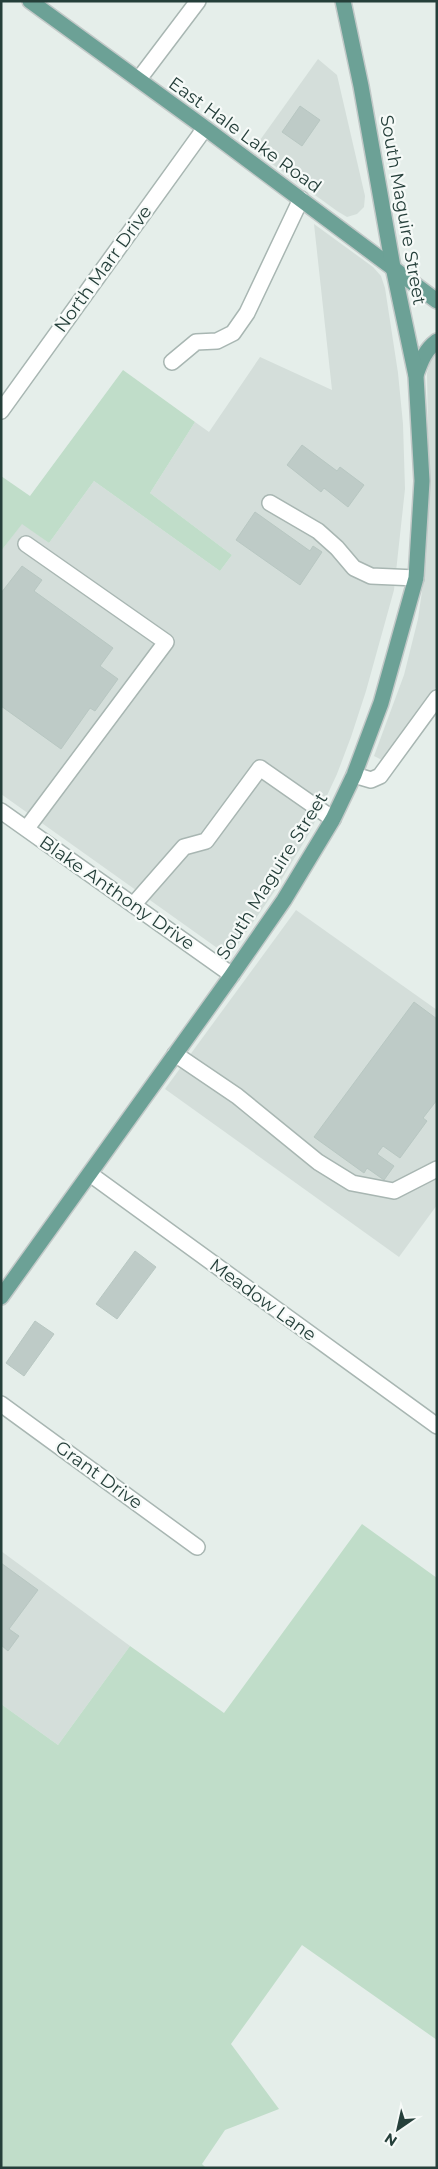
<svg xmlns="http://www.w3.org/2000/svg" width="438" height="2169" viewBox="0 0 438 2169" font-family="Montserrat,sans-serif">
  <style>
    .built { fill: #d4deda }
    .green { fill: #c0ddc9 }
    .building { fill: #becbc7; stroke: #b8c7c2 }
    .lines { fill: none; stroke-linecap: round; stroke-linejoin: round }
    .minor-casing { stroke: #a8b6b2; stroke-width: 18 }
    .major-casing { stroke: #c2c9c8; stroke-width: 18 }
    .minor { stroke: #fff; stroke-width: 15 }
    .major { stroke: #6ca196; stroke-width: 15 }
    .labels { text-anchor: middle; stroke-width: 4.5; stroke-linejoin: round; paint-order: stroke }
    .street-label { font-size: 18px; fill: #253f3a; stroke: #f6faf8 }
  </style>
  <rect width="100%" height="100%" fill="#e5eeea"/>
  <g class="built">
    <polygon points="318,59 337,75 365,196 364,207 357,214 347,217 337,211 253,150"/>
    <polygon points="314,224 373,267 381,276 385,288 398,373 403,424 405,489 394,590 366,691 351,737 337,774 310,832 274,892 238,944 230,949 220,950 1,794 1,551 22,523 49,543 94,481 220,571 232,555 150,493 195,422 209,432 260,357 332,390"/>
    <polygon points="437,351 437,686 382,760 374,756 404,675 418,619 426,563 429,486 427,373 432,356"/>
    <polygon points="296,910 437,1010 437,1205 399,1257 165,1089"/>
    <polygon points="1,1551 130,1646 58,1745 1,1704"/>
  </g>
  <g class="green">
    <polygon points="123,370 195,422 150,493 232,555 220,571 94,481 49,543 22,524 1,551 1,476 30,496"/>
    <polygon points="362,1524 437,1578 437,2040 302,1945 231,2044 279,2109 225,2130 202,2164 206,2168 1,2168 1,1704 58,1745 130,1646 224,1713"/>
  </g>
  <g class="building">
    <polygon points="300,106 320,120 302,146 282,132"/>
    <polygon points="302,445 337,471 340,467 364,485 348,507 324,488 321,492 287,465"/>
    <polygon points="255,512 310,551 313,546 322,552 300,585 236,540"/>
    <polygon points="22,566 42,580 34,591 113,648 100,666 118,679 95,711 90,708 61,749 1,706 1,593"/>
    <polygon points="414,1002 437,1019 437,1100 423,1118 427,1121 400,1158 383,1146 377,1154 394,1166 384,1180 367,1168 364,1173 314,1137"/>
    <polygon points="135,1251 156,1267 117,1319 96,1304"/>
    <polygon points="35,1321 54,1334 24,1376 6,1363"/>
    <polygon points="1,1563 38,1590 9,1629 19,1636 8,1651 1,1645"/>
  </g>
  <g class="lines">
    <g class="minor-casing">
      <g id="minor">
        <polyline points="139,79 198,1"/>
        <polyline points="172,362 196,342 217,341 233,333 247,313 301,199"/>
        <polyline points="1,411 205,128"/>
        <polyline points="270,503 318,531 337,548 354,568 371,576 416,578"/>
        <polyline points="26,544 166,642 27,828"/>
        <polyline points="354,775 371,780 380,776 437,698"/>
        <polyline points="1,811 232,975"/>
        <polyline points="134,904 184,847 206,841 260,768 333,819"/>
        <polyline points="175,1054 237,1096 318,1162 352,1183 394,1191 437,1169"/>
        <polyline points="90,1174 437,1426"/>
        <polyline points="1,1404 197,1547"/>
      </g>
    </g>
    <g class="major-casing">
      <g id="major">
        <polyline points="30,1 205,128 437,301"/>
        <path d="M416,375c5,-14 9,-25 21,-34"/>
        <polyline points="1,1297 232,975 284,900 333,819 354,775 381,703 416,578 422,481 416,376 393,267 361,86 343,1"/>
      </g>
    </g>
    <use href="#minor" class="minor"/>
    <use href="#major" class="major"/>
  </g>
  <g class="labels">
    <g class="street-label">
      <text transform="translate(245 135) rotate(36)" y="6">East Hale Lake Road</text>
      <text transform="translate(403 210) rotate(80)" y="6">South Maguire Street</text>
      <text transform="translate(103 269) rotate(-54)" y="6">North Marr Drive</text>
      <text transform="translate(272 876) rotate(-58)" y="6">South Maguire Street</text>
      <text transform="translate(117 893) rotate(35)" y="6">Blake Anthony Drive</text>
      <text transform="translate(263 1300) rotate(36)" y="6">Meadow Lane</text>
      <text transform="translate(99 1475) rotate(36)" y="6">Grant Drive</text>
    </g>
  </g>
  <rect width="438" height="2169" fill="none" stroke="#253f3a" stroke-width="5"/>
  <g transform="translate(398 2129) rotate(214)" stroke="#f6faf8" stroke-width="4" paint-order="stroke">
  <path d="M0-4L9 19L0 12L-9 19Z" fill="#253f3a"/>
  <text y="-8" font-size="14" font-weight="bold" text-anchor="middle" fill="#253f3a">N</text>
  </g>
</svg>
